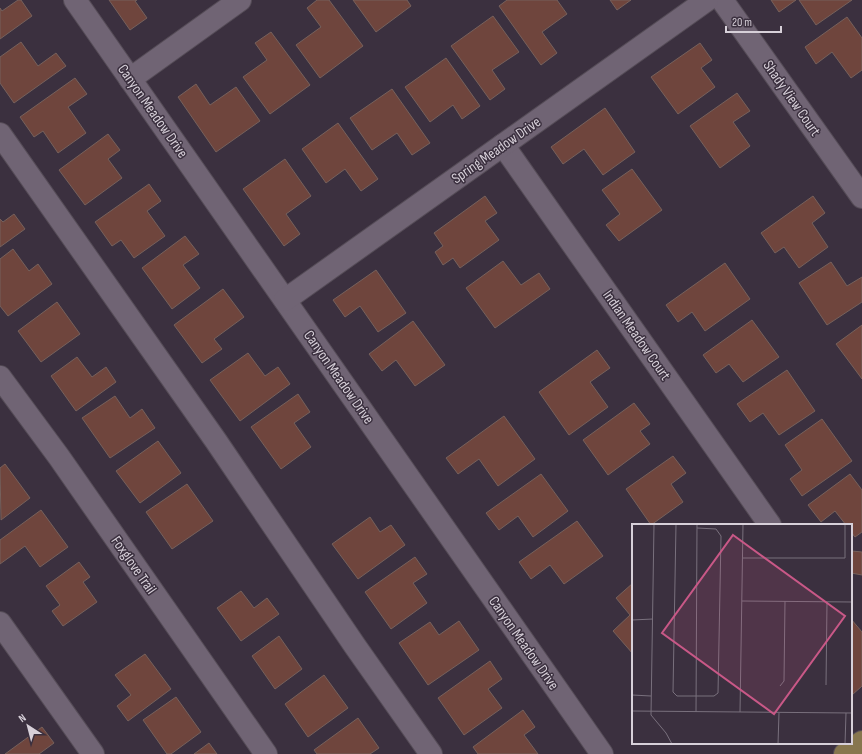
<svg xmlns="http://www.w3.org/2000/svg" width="862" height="754" viewBox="0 0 862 754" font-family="'Sofia Sans Condensed',sans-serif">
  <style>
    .building { fill: #6f453d; stroke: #76615c }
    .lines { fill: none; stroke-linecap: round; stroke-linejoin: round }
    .minor-casing { stroke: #554c57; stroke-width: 24 }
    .major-casing { stroke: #554c57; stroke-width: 24 }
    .minor { stroke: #706474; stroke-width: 22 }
    .major { stroke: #87764e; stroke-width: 22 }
    .labels { text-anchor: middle; stroke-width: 3; stroke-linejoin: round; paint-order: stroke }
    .street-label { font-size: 15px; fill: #d7d0d9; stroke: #3b303f }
    .inset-road { fill: none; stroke: #79707d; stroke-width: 1 }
    .view { fill: #c95887; fill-opacity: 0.15; stroke: #c95887; stroke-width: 2 }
    .inset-edge { fill: none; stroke: #d7d0d9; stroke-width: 2 }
  </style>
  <rect width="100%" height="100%" fill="#3b303f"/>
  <g class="building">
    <polygon points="18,0 21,0 32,16 0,39 0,8 2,11"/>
    <polygon points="109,0 137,0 135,1 147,18 130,30"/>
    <polygon points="317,0 329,0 363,46 320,78 296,45 321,27 307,8"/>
    <polygon points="353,0 407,0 411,6 376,32"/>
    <polygon points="507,0 557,0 567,14 542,32 557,53 541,65 499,6"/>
    <polygon points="610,0 631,0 617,10"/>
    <polygon points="771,0 796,0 779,12"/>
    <polygon points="799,0 852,0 816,25"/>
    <polygon points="493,16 519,52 492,70 505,89 490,100 451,46"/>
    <polygon points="847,17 862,38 862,70 851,78 832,52 816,64 805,47"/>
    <polygon points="271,32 310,85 270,114 243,77 267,60 255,43"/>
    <polygon points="21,42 38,66 56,53 66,66 14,103 0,83 0,57"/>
    <polygon points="700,43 712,60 701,68 715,87 678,114 651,77"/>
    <polygon points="446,58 480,106 462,119 453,105 430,122 405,87"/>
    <polygon points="75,78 87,94 68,107 86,133 58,153 43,131 34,137 20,117"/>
    <polygon points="196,84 210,105 236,87 260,121 216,152 178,97"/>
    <polygon points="392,89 430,143 412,155 397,133 372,150 350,118"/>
    <polygon points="737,93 750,111 733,122 750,146 720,168 690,126"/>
    <polygon points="605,108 635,152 603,175 584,149 563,164 551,147"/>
    <polygon points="338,123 378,179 361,191 345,169 326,183 302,149"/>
    <polygon points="108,134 120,150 108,159 122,178 85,205 59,170"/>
    <polygon points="285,159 311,196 286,214 300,234 284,246 243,189"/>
    <polygon points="632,169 662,210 619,241 606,225 620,214 602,190"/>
    <polygon points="149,184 161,201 147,211 165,236 134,258 121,240 112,246 95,222"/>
    <polygon points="485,196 497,213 485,221 499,240 460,268 453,258 443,265 435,252 443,246 434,233"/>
    <polygon points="813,196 825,213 812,223 828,247 799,268 784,247 775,253 761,233"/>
    <polygon points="14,214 25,229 0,247 0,219 3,222"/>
    <polygon points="185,236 199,254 183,265 200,288 172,309 142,268"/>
    <polygon points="13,249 29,271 38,264 52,284 8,316 0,306 0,259"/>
    <polygon points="503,261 521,285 539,273 550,289 495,328 466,288"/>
    <polygon points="831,262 847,286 862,277 862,302 827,325 799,283"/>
    <polygon points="725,263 750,299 705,331 692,312 678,322 666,305"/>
    <polygon points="376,270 406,313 378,332 360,306 345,317 333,300"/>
    <polygon points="223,289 244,317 214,339 222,349 202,363 174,325"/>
    <polygon points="57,302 80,334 41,362 18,331"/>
    <polygon points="752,320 779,357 743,382 729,364 716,373 703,355"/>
    <polygon points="413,321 445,365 415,386 396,360 382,371 369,354"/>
    <polygon points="862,325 862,379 836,344"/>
    <polygon points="597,350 610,368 590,382 608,407 569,435 539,392"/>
    <polygon points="248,353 265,376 278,367 290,384 240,421 210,380"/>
    <polygon points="77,357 92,377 106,367 116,382 76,411 51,376"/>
    <polygon points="787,370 815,411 779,435 763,413 750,422 737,404"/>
    <polygon points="298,394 310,412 294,423 311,447 281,469 251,427"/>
    <polygon points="115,396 130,418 142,409 155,428 110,458 82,418"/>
    <polygon points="634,403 650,424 640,431 650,444 608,475 583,440"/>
    <polygon points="504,416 535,459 498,486 479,459 458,474 446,458"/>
    <polygon points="822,419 852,461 802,496 790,479 802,470 785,445"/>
    <polygon points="158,441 181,473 140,503 116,471"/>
    <polygon points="673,456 686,473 671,484 683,502 651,525 626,489"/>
    <polygon points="5,464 30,498 1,520 0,468"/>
    <polygon points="541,474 568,511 533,537 518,516 499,530 486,513"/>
    <polygon points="850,474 862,490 862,532 855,537 851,532 851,525 846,525 835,511 821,522 808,505"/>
    <polygon points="187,484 213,521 172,549 146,512"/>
    <polygon points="41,510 68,547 40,567 25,546 0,564 0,540"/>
    <polygon points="370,517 380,532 391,525 405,545 358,579 332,544"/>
    <polygon points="577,521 603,556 564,584 550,565 531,579 519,562"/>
    <polygon points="852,551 862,552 862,575 851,573"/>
    <polygon points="415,557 427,574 413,583 427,603 391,629 365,592"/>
    <polygon points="79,562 90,577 83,582 97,602 63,626 52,611 60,605 46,586"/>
    <polygon points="633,583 633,654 613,631 630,615 616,598"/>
    <polygon points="241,591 254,608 267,598 279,614 241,641 217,608"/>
    <polygon points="851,619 862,632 862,686 852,695"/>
    <polygon points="459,621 479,650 428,685 399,643 430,622 439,635"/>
    <polygon points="279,636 302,669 275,689 252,656"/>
    <polygon points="145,654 171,689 128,721 117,706 131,695 115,675"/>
    <polygon points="490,661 502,679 488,689 502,708 464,735 438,698"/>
    <polygon points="324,675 348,708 308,737 285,704"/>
    <polygon points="176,697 201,732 171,754 167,754 143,720"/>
    <polygon points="523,710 535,727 524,735 538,754 478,754 473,747"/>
    <polygon points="358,718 379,748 370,754 317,754 314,750"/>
    <polygon points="42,727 54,743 39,754 5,754"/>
    <polygon points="209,743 217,754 194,754"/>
  </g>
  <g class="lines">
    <g class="minor-casing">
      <g id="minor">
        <polyline points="75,0 602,754"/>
        <polyline points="722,0 862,197"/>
        <polyline points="130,79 240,0"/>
        <polyline points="0,134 216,441 355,646 431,754"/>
        <polyline points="503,145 770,525"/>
        <polyline points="285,300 707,0"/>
        <polyline points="0,377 59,457 266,754"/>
        <polyline points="0,623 93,754"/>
      </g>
    </g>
    <g class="major-casing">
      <polyline id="major" points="845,754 862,742"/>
    </g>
    <use href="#minor" class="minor"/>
    <use href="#major" class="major"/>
  </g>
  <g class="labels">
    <g class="street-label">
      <text transform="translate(792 98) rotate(55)" y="5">Shady View Court</text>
      <text transform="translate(153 111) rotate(55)" y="5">Canyon Meadow Drive</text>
      <text transform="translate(496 150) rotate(-35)" y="5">Spring Meadow Drive</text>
      <text transform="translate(637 335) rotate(55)" y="5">Indian Meadow Court</text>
      <text transform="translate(339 377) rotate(55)" y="5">Canyon Meadow Drive</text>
      <text transform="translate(134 565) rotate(55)" y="5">Foxglove Trail</text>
      <text transform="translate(524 643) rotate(55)" y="5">Canyon Meadow Drive</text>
    </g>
  </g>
  <g transform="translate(632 524)">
    <rect width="220" height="220" fill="#3b303f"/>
    <path class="inset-road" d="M22,0l-3,191 15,18 6,11M44,0l-3,168 4,4h37l4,-3 3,-157 -5,-7 -19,-1M111,34h102v-34M110,77l110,1M0,96l21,-1M194,161l1,-83M148,162l4,-5 1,-80M0,171l19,1M0,187l220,2M64,188l1,-188M108,188l3,-188M146,220l1,-31M213,220l1,-31"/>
    <path class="view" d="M101,11l112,81 -71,98 -112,-81z"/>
    <rect width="220" height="220" class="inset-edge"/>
  </g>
  <g transform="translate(28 726) rotate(324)" stroke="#3b303f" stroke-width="3" paint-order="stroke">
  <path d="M0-3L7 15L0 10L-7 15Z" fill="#d7d0d9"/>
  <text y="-6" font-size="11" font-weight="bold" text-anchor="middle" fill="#d7d0d9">N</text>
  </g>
  <path d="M726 26v6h55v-6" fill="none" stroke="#d7d0d9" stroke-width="2"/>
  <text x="732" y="26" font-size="12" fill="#d7d0d9" stroke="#3b303f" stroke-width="3" paint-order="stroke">20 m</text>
</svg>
